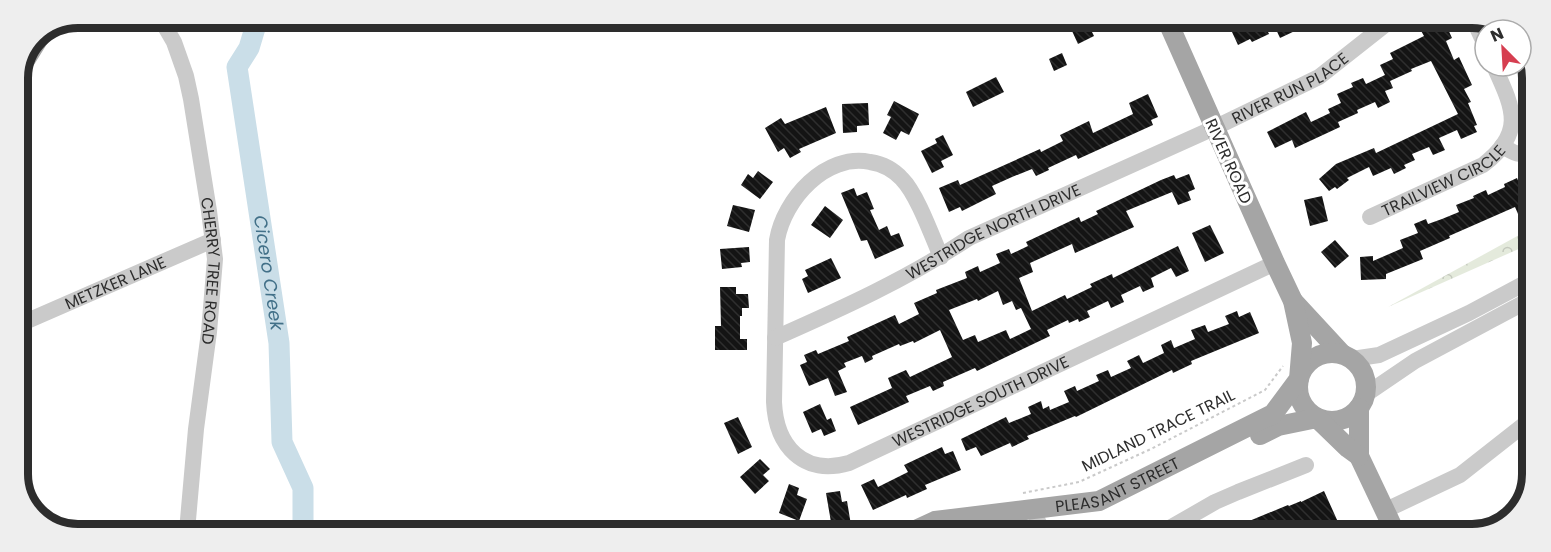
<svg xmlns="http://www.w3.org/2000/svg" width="1551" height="552" viewBox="0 0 1551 552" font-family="Poppins,sans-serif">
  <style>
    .forest { fill: url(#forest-crowns) }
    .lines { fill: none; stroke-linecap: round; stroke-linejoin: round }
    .river { stroke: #cadee8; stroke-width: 21 }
    .building { fill: url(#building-back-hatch); fill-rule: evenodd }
    .path { stroke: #cacaca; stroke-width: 2; stroke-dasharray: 3 3; stroke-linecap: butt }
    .minor { stroke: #cacaca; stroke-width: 16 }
    .major { stroke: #a5a5a5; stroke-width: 20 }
    .labels { text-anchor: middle; stroke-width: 6; stroke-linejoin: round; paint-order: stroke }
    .street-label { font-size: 16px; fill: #2d2d2d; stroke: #fff }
    .water-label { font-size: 18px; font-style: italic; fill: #427088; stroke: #fff }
    .rim { fill: none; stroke: #2d2d2d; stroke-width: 8 }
  </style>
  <defs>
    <pattern id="forest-crowns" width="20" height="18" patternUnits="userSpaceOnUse" patternTransform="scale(1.5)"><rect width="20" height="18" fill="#e4eadc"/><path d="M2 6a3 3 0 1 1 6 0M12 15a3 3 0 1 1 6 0" fill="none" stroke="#c4c9bd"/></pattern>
    <pattern id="building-back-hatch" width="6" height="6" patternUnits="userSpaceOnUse" patternTransform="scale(1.5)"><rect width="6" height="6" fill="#141414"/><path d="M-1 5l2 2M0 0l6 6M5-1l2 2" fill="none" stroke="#2e2e2e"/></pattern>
  </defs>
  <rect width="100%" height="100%" fill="#fff"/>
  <polygon class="forest" points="1532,228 1532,243 1388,307"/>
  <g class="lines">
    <path class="river" id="s1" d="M258,18l-9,30 -12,19 42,276 3,99 21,46v43"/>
  </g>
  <g class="building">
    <polygon points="1067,20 1086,20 1094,36 1078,44"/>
    <polygon points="1255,21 1263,21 1269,34 1252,42 1250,39 1238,45 1232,32"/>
    <polygon points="1284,21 1293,21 1297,30 1280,38 1274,25"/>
    <polygon points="1432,24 1436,32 1447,27 1452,38 1446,41 1454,60 1459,57 1472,85 1464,89 1471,102 1468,103 1477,125 1474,126 1477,132 1461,139 1457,130 1439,138 1445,150 1433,155 1429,147 1412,154 1415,160 1404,165 1406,168 1394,174 1391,168 1373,176 1369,167 1347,178 1349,180 1337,189 1335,187 1329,191 1319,179 1336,164 1374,148 1376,153 1458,114 1431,61 1411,69 1412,71 1390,81 1393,88 1385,91 1390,102 1378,108 1375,102 1357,110 1358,113 1338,122 1340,127 1295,148 1292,140 1275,148 1267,132 1306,112 1311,122 1330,113 1328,109 1341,103 1337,94 1353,87 1351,83 1363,78 1366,84 1385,75 1380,65 1393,59 1390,53 1424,36 1420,29"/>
    <polygon points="1062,53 1067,65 1054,71 1049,59"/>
    <polygon points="996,77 1004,92 973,107 966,92"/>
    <polygon points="1148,94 1158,117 1151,120 1153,125 1078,159 1076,155 1048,168 1049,170 1036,176 1032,169 1012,177 992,186 996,194 962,211 960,207 949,212 939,188 958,180 960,185 1040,149 1041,152 1063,141 1060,135 1089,121 1093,133 1133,114 1129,103"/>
    <polygon points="894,101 919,114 909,135 901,131 896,140 883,133 891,117 887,115"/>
    <polygon points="868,103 869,125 857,126 857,132 843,133 842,104"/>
    <polygon points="826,107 836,133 799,149 801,152 790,158 784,148 778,152 765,128 781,118 785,124"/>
    <polygon points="943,135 953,155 941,161 944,167 932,173 921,151 937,143 935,139"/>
    <polygon points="758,171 773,182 760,199 741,185 748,174 753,178"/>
    <path d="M1189,174l6,15 -7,3 3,8 -13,5 -6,-13 -46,19 8,16 -59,26 -3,-9 -42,19 3,9 -14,6 13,33 33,-16 2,4 25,-12 -2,-3 22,-10 1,4 65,-32 11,25 -13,6 -5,-9 -20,10 3,9 -11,5 -3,-6 -19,9 3,7 -13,6 -3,-7 -21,10 3,6 -11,5 -1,-3 -9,4 -1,-3 -21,10 3,6 -73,35 -2,-3 -32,14 1,4 -11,5 -3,-5 -24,10 3,6 -51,23 -8,-18 42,-19 -4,-10 18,-8 4,7 42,-20 -12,-27 -26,13 -1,-2 -13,5 -1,-2 -27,12 1,3 -8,4 -3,-7 -18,7 2,4 -8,4 9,21 -12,4 -7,-18 -19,8 -9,-21 7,-3 -3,-7 12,-5 2,4 31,-13 -2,-4 48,-22 4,9 20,-10 -5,-11 23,-10 -1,-3 31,-12 -2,-6 13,-6 2,6 20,-9 -4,-9 13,-5 2,5 17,-8 -2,-4 53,-25 2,5 17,-8 -2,-3 65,-31 13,-5 2,4zM998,291l5,14 9,-4 4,9 5,-2 10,21 -21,10 -4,-9 -28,12 -3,-7 -12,5 -14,-30 28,-11 1,2z"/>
    <polygon points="1532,177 1532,202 1525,205 1527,209 1518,214 1515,207 1449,236 1450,238 1420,251 1423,259 1386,274 1386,279 1361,280 1360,257 1373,256 1373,261 1403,248 1400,240 1418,233 1414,224 1426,219 1428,224 1442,219 1459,212 1456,205 1474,198 1473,196 1486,190 1488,195 1505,187 1504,184 1517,178 1519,183"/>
    <polygon points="854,188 857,196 867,192 874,209 870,210 879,230 887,226 891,236 899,233 904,246 875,259 867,240 861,241 841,193"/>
    <polygon points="1322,196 1328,221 1310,226 1304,200"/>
    <polygon points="733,205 755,210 749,232 727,226"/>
    <polygon points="825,206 843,220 830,238 811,225"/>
    <polygon points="1210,225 1224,253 1205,262 1192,233"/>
    <polygon points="1335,240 1349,256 1335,268 1321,252"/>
    <polygon points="749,247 750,262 741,263 742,267 722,269 720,249"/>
    <polygon points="831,258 841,278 808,293 802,279 808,276 805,270"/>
    <polygon points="720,287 736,287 736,294 748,294 749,308 742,308 742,316 740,316 740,339 747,339 747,350 715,350 715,326 721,326"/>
    <polygon points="1237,311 1239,317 1250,312 1259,333 1191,361 1192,364 1173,373 1172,370 1076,417 1075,416 1027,436 1029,439 1012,447 1010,443 981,456 976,447 966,451 961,439 1006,417 1009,423 1031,414 1028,407 1041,401 1043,409 1049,406 1050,410 1069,402 1064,391 1075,386 1077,391 1099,381 1096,375 1108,370 1111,377 1131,368 1127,361 1139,355 1143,363 1164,353 1161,345 1171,340 1174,348 1195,339 1191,330 1205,325 1208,332 1229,324 1225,316"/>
    <polygon points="820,404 827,420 831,418 836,431 824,436 821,429 812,433 803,412"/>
    <polygon points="738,417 752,447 738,454 724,423"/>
    <polygon points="942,447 945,454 953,451 961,470 925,485 927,489 907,498 906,495 873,510 861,485 874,479 878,487 908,472 904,465"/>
    <polygon points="760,459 770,469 763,475 769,481 755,494 740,477"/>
    <polygon points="789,484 799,488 797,495 807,499 799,521 779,513"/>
    <polygon points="840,491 842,502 847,501 851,525 832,528 826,493"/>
    <polygon points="1324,491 1338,522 1313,534 1225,533 1243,526 1242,524 1288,505 1289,506 1301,501 1301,502"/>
  </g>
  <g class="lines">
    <g class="path">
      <polyline points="1023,493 1079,482 1151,449 1265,390 1283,366"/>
      <polyline points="882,533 893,528"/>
    </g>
    <g class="minor">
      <path id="s2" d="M160,18l14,24 12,34 5,23 18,112 6,48 -6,73 -13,97 -9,102"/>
      <polyline points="1474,21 1485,45"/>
      <polyline points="1513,118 1530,126 1532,129"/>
      <path d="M1502,146c13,7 18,12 30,3"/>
      <path id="s3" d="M1370,217l113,-52c43,-33 30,-57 11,-99"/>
      <path id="s4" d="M941,257c-9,-21 -24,-63 -39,-78 -9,-10 -19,-15 -32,-17 -44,-9 -86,37 -93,78l-3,162c2,44 29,74 75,61l426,-200"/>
      <path id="s5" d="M18,325l195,-85"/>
      <path id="s6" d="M775,338c68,-30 132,-59 194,-100l245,-110 105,-51 71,-56"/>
      <polyline points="1352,359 1379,355 1469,313 1531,280"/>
      <polyline points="1365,395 1415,361 1531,299"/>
      <polyline points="1037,509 1037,519 1043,533"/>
      <polyline points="1386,510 1460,475 1530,420"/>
      <polyline points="1161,533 1215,502 1238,492 1306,465"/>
    </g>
    <g class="major">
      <polyline points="24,62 42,33"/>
      <polyline points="1293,301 1342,354"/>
      <circle cx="1332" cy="387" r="34"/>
      <polyline points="1359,408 1359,456 1396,534"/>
      <polyline points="1260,435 1278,426 1317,418 1348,448 1359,456"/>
      <path id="s7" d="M909,533l26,-12 164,-20 174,-87 26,-35 3,-36 -9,-42 -18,-38 -108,-243"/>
    </g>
  </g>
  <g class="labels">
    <g class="street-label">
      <text dy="6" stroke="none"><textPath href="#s6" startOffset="573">RIVER RUN PLACE</textPath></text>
      <text transform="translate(1229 161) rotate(66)" y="6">RIVER ROAD</text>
      <text dy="6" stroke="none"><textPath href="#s3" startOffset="82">TRAILVIEW CIRCLE</textPath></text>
      <text dy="6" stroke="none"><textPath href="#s6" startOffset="243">WESTRIDGE NORTH DRIVE</textPath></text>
      <text dy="6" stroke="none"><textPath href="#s2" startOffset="261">CHERRY TREE ROAD</textPath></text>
      <text dy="6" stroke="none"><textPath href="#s5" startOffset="106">METZKER LANE</textPath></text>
      <text dy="6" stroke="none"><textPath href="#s4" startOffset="680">WESTRIDGE SOUTH DRIVE</textPath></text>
      <text transform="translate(1158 430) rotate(-26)" y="6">MIDLAND TRACE TRAIL</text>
      <text dy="6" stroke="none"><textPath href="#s7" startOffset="216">PLEASANT STREET</textPath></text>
    </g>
    <g class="water-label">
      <text dy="6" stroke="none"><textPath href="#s1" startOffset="262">Cicero Creek</textPath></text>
    </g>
  </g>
  <path d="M0 0H1551V552H0ZM78 28H1472A50 50 0 0 1 1522 78V474A50 50 0 0 1 1472 524H78A50 50 0 0 1 28 474V78A50 50 0 0 1 78 28Z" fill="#eee" fill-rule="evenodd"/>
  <path class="rim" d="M78 28H1472A50 50 0 0 1 1522 78V474A50 50 0 0 1 1472 524H78A50 50 0 0 1 28 474V78A50 50 0 0 1 78 28Z"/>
  <g transform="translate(1503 48) rotate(336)"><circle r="28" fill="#ffffff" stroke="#ababab" stroke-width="1.5"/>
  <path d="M0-4.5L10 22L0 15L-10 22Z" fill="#d63e50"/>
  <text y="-9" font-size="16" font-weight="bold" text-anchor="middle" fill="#2d2d2d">N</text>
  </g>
</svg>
